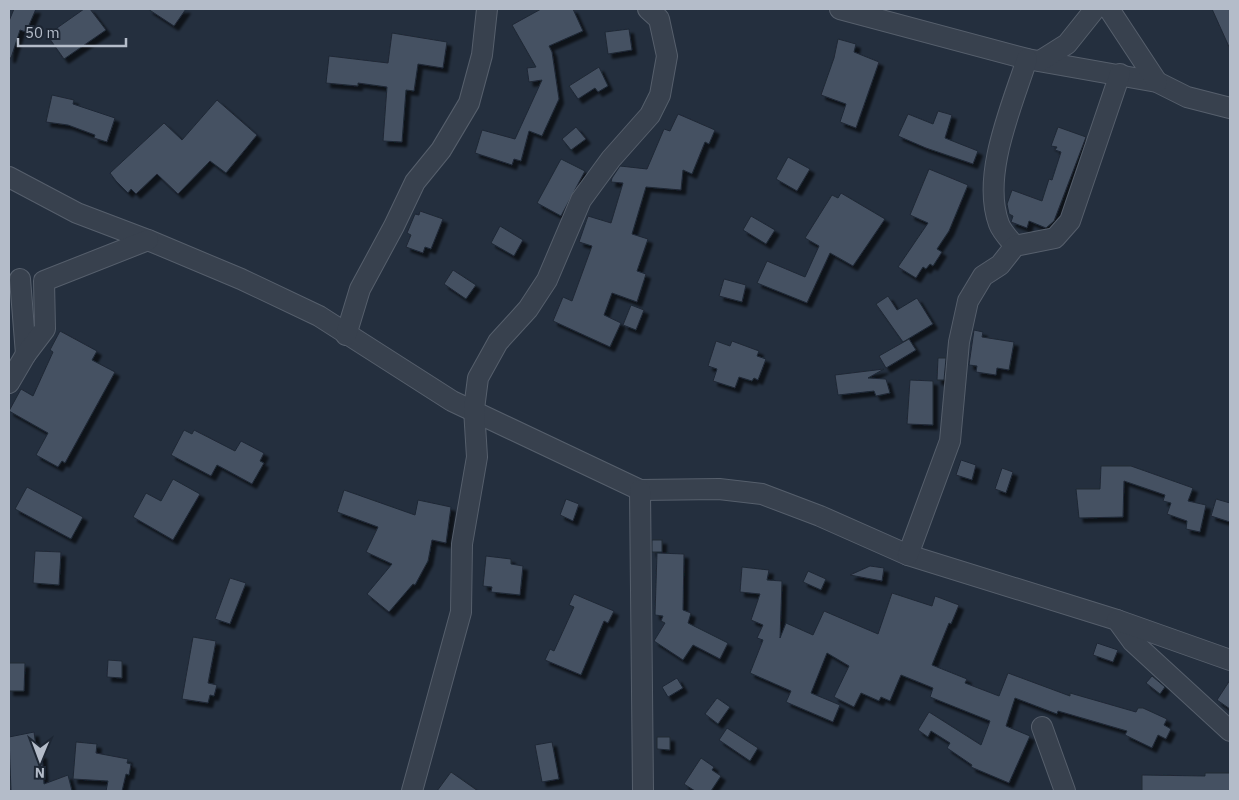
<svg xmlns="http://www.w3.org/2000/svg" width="1239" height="800" viewBox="0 0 1239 800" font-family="'IBM Plex Sans',sans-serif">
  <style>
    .building { fill: #455162; stroke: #1f2835; filter: url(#shadow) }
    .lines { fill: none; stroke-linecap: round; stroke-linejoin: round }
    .minor-casing { stroke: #565f6c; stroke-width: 22 }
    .minor { stroke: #38414e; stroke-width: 20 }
  </style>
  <defs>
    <filter id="shadow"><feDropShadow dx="4.5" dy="4.5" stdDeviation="1" flood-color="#0009"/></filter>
  </defs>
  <rect width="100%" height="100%" fill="#242f3e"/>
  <g class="building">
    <polygon points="14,9 36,9 26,32 20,30 11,58 9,58 9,21"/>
    <polygon points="84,9 90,9 106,30 64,59 47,35"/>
    <polygon points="148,9 186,9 174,26"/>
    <polygon points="541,9 573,9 583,31 549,46 552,52 559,99 542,136 529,131 521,161 514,159 512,165 475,153 482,130 515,139 542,80 529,82 527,68 536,67 512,25"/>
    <polygon points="1212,9 1230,9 1230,49"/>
    <polygon points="629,29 632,50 608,54 605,32"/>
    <polygon points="392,33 447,42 443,68 418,64 414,91 406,90 402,142 383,141 387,87 358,83 358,86 326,83 329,56 388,63"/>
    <polygon points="838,39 856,44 854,52 879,62 856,128 840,122 846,104 821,95 834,58"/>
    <polygon points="599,67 608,86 598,92 595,88 578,99 569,86"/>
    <polygon points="52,95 74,100 73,104 115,118 107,142 94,138 95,135 68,125 46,122"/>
    <polygon points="217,100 257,135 226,173 210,161 178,194 157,174 136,194 131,189 128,193 116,181 110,173 164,123 182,140"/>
    <polygon points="938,111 952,115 945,138 978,151 973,164 926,148 898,136 908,114 933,124"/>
    <polygon points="678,114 715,130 709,144 705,142 692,174 683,170 681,190 646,187 632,234 648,239 637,271 646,274 637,302 612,293 604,315 621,323 610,347 553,321 563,297 572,301 592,246 579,242 588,216 611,223 623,183 611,182 612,178 620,166 647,169 664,129 670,131"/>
    <polygon points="576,127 586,139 571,150 562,139"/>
    <polygon points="1058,127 1086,137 1054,221 1046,228 1029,221 1027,228 1011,222 1013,216 1009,214 1007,204 1012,190 1042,201 1049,179 1052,180 1061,152 1055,150 1057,147 1051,146"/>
    <polygon points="788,157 810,169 797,191 776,179"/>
    <polygon points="561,159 585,171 561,216 537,203"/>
    <polygon points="929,169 968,185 949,231 937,249 942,252 933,266 930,264 926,269 923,267 916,278 898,267 928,223 910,215"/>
    <polygon points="841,193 885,219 853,266 830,253 807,303 757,283 767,261 805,277 819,246 805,238 832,195 838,198"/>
    <polygon points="420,211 443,219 431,249 425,247 423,253 406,247 411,235 407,233 415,214 419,215"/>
    <polygon points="751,216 775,230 766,244 743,230"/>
    <polygon points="500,226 523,240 514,256 491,243"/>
    <polygon points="453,270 476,285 466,299 444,284"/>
    <polygon points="724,279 746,285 742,302 719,296"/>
    <polygon points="888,296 897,310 917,298 933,324 903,342 876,304"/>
    <polygon points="631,305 644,310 636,330 623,325"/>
    <polygon points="974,330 983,332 982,337 1014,342 1009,370 997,368 996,375 976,372 977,366 969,365"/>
    <polygon points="60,331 97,351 92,360 115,372 65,463 62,461 58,467 36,455 48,433 9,411 21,389 33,396 53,352 50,350"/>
    <polygon points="909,339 916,350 886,368 879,356"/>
    <polygon points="716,341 730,346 732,341 759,351 757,356 766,359 758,380 754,378 752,381 739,377 735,388 713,381 717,369 708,366"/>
    <polygon points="938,358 946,358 944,380 937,380"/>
    <polygon points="884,369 868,378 886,379 890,393 876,396 874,391 838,395 835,375"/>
    <polygon points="910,380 933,381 933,425 907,424"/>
    <polygon points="184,430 192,434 194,430 235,451 241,441 264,453 260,461 264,463 252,484 217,465 211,476 171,455"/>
    <polygon points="961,460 976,465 972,480 956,475"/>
    <polygon points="1101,466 1131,466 1193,488 1188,501 1206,505 1200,532 1186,529 1187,521 1167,514 1171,503 1163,501 1165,495 1124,481 1123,517 1079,518 1076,489 1100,489"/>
    <polygon points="1002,468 1013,472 1006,493 995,489"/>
    <polygon points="173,479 200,494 173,540 133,517 146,493 161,501"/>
    <polygon points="27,487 83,517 71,539 15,509"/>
    <polygon points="344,490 415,515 418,500 451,507 446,543 432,540 428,561 415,585 413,584 389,612 367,594 392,564 366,552 378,527 337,512"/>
    <polygon points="566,499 579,504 573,521 560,515"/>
    <polygon points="1216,499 1230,503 1230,522 1211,516"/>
    <rect x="652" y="540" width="10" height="12"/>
    <polygon points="35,551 61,552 59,585 33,583"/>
    <polygon points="657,553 684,554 683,610 691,613 688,623 728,643 720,659 693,645 683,660 654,641 665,623 661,621 663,616 655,615"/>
    <polygon points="486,556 511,559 511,564 523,566 520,595 491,592 492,587 483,586"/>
    <polygon points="870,566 884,568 882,581 850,575"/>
    <polygon points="742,567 769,570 767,580 782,581 780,638 786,623 813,635 824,611 878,634 892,593 932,606 935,596 959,605 951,624 949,623 932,665 967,679 965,683 999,696 1008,673 1070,696 1070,693 1136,712 1138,708 1143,708 1167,719 1164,725 1171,729 1166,739 1158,735 1152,748 1125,735 1127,731 1058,711 1057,714 1015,698 1006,726 1030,736 1009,783 971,767 972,765 947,748 950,743 931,731 928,737 918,730 929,712 981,745 990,721 930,697 933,688 901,675 890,701 881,697 879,701 861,693 854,707 834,697 849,666 827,653 811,693 840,705 833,722 786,702 791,691 750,673 763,640 757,638 763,625 751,620 760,594 740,592"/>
    <polygon points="808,571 826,579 821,590 803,582"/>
    <polygon points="230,578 246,583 230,624 215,619"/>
    <polygon points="574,594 614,611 608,623 604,621 581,675 545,660 550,649 554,651 574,607 569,605"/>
    <polygon points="193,637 216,641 208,683 217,685 214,696 210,695 208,703 182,699"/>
    <polygon points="1097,643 1118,650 1113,662 1093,655"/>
    <polygon points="108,660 122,661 122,678 107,677"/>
    <polygon points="9,663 25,663 24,691 9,691"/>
    <polygon points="1152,676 1165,687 1160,694 1146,683"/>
    <polygon points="677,678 683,688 668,697 662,687"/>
    <polygon points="1230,680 1230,709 1217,700"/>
    <polygon points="717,698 730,707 718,724 705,714"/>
    <polygon points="727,728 758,748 750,761 719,740"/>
    <polygon points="34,732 37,754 42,754 44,784 68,775 72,791 11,791 9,737"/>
    <polygon points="657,737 670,737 670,750 657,749"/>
    <polygon points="76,742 97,744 96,753 128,759 127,763 131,764 129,775 126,774 122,791 106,791 108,781 73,779"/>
    <polygon points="552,742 559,779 542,782 535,745"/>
    <polygon points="701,758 714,767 712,770 721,776 711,791 695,791 684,784"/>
    <polygon points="451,772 478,791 437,791"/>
    <polygon points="1205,773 1230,773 1230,791 1142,791 1142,775 1205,776"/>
  </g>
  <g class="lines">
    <g class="minor-casing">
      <g id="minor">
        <polyline points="840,9 1027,59 1157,82 1187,97 1230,108"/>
        <polyline points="1109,9 1157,82"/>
        <polyline points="1040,61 1067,44 1095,9"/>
        <polyline points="9,177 77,213 148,240 241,279 319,316 452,401 640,490 719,489 762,494 820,516 908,555 1117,620 1133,642 1230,731"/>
        <path d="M1015,246c-5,-6 -13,-14 -16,-22 -18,-49 13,-118 28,-165"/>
        <polyline points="20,279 26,354"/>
        <polyline points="346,335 360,289 394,226 415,182 441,150 469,103 482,55 487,9"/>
        <polyline points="9,383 26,354 45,329 44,281 148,240"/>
        <polyline points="640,490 643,791"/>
        <polyline points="908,555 950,441 959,342 968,301 983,276 1000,265 1015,246 1055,238 1070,221 1120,74"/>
        <polyline points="1117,620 1230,660"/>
        <polyline points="1042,727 1065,791"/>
        <polyline points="412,791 461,612 462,544 477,457 474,409 478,378 498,342 528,309 547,280 581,200 611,159 650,115 660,95 667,56 659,19 648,9"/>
      </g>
    </g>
    <use href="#minor" class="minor"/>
  </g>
  <rect width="1239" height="800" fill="none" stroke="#b4bcc9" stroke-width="20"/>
  <g transform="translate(40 760) rotate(181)" stroke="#1d2633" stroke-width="4" paint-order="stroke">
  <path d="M0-4L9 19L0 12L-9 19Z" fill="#b4bcc9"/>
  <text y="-8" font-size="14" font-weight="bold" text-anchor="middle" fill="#b4bcc9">N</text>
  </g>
  <path d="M18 38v8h108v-8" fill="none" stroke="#b4bcc9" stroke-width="2.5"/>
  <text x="25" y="38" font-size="15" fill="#b4bcc9" stroke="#1d2633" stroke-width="4" paint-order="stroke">50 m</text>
</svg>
